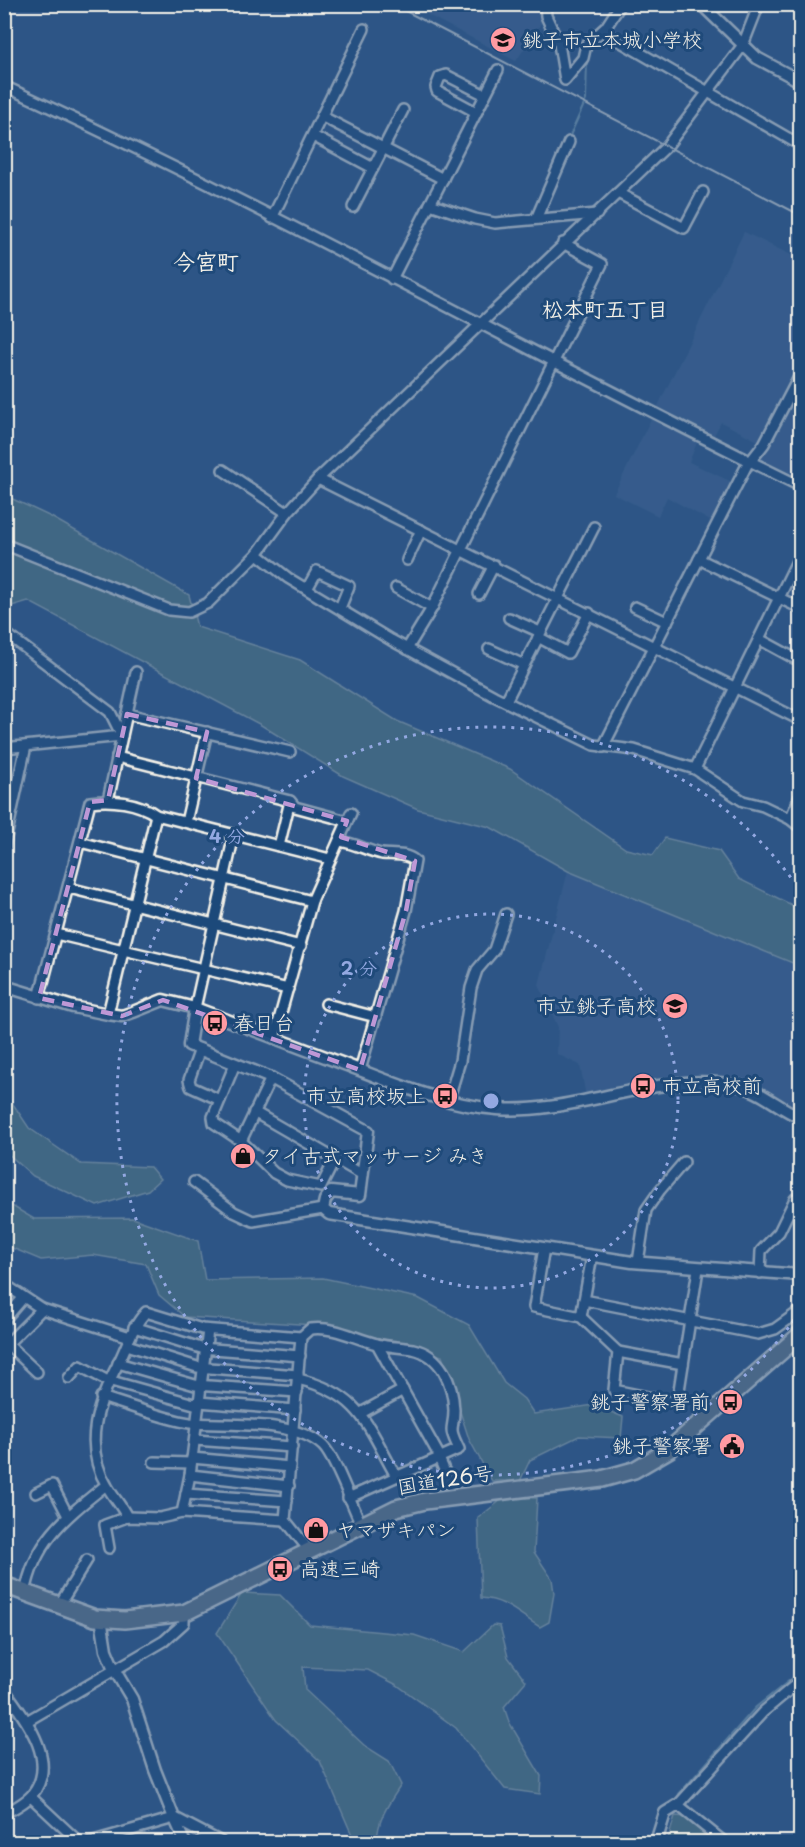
<svg xmlns="http://www.w3.org/2000/svg" width="805" height="1847" viewBox="0 0 805 1847" font-family="'Playpen Sans','Klee One',sans-serif">
  <style>
    .built { fill: #406492 }
    .green { fill: #587b80; stroke: #a6b6b4; stroke-width: 1.5 }
    .lines { fill: none; stroke-linecap: round; stroke-linejoin: round }
    .stream { stroke: #89aabb; stroke-width: 2 }
    .minor-casing { stroke: #f4f1e8; stroke-width: 14 }
    .tertiary-casing { stroke: #f4f1e8; stroke-width: 15 }
    .trunk-casing { stroke: #f4f1e8; stroke-width: 20 }
    .minor { stroke: #1f4a7a; stroke-width: 9 }
    .tertiary { stroke: #1f4a7a; stroke-width: 10 }
    .trunk { stroke: #6c7d8b; stroke-width: 15 }
    .rail { stroke: #f4f1e8; stroke-width: 2 }
    .marked { fill: none; stroke: #be98d6; stroke-width: 4.5; stroke-dasharray: 12 8; stroke-linejoin: round }
    .ring { fill: none; stroke: #93a8e1; stroke-width: 3; stroke-dasharray: 3 6 }
    .labels { text-anchor: middle; stroke-width: 6; stroke-linejoin: round; paint-order: stroke }
    .poi-label { font-size: 20px; fill: #f4f1e8; stroke: #1f4a7a; text-anchor: start }
    .street-label { font-size: 20px; fill: #f4f1e8; stroke: #1f4a7a }
    .neighbourhood-label { font-size: 21px; font-weight: bold; fill: #f4f1e8; stroke: #1f4a7a }
    .quarter-label { font-size: 22px; font-weight: bold; fill: #f4f1e8; stroke: #1f4a7a }
    .centre { fill: #93a8e1; stroke: #1f4a7a; stroke-width: 3 }
    .ring-label { font-size: 18px; text-anchor: middle; font-weight: bold; fill: #93a8e1; stroke: #1f4a7a; stroke-width: 6; stroke-linejoin: round; paint-order: stroke }
  </style>
  <rect width="100%" height="100%" fill="#2e5686"/>
  <filter id="ink" filterUnits="userSpaceOnUse"><feTurbulence type="fractalNoise" baseFrequency=".0167" numOctaves="2"/><feDisplacementMap in="SourceGraphic" scale="12" xChannelSelector="R" yChannelSelector="G"/><feConvolveMatrix kernelMatrix="1 2 1 2 8 2 1 2 1" color-interpolation-filters="sRGB"/></filter>
  <g filter="url(#ink)">
    <g class="built">
      <polygon points="409,5 543,5 544,19 516,61"/>
      <polygon points="744,232 793,256 800,242 800,482 762,463 761,458 766,448 760,442 721,422 712,439 656,410"/>
      <polygon points="652,417 698,440 689,462 734,483 714,523 667,497 658,516 614,494"/>
      <polygon points="800,561 800,604 783,595"/>
      <polygon points="568,871 800,966 800,1114 743,1083 586,1096 580,1065 557,1054 558,1027 539,985"/>
    </g>
    <g class="green">
      <polygon points="4,495 51,517 189,595 197,627 300,660 397,721 510,769 626,849 653,855 665,838 719,851 739,879 800,909 800,966 568,871 490,827 418,809 343,776 261,725 28,601 5,608"/>
      <polygon points="5,1092 29,1128 81,1164 150,1167 160,1179 148,1190 97,1206 33,1176 5,1151"/>
      <polygon points="5,1202 34,1219 133,1218 198,1241 205,1280 323,1278 418,1298 469,1325 504,1383 524,1399 534,1414 594,1405 623,1417 621,1438 579,1436 530,1460 520,1481 492,1481 469,1439 442,1356 402,1343 315,1325 185,1317 159,1295 146,1264 93,1255 41,1260 5,1245"/>
      <path d="M505,1497l32,1 -3,54 18,27 2,14 -5,29 -9,5c-22,-13 -33,-27 -59,-29l-3,-80z"/>
      <path d="M242,1593l38,2 30,30 104,10 50,17 29,-27 7,1 8,31 18,24 -22,26 5,15 32,54 -1,18 -35,-5 -49,-61 -59,-43 -29,-15 -65,-3 2,23 60,56 24,15 12,24c-12,18 -24,35 -24,57h-22l-35,-81 -44,-41 -59,-87z"/>
      <polygon points="675,1816 688,1817 718,1842 667,1842"/>
    </g>
    <g class="lines">
      <g class="stream">
        <polyline points="615,21 623,8"/>
        <polyline points="568,140 586,100 587,60"/>
        <polyline points="677,1801 679,1794 756,1707 800,1672"/>
        <polyline points="663,1842 671,1815"/>
      </g>
      <g class="minor-casing">
        <g id="minor">
          <polyline points="545,4 546,16 559,44 565,80 583,58 586,45 606,27 621,4"/>
          <polyline points="602,31 800,145"/>
          <path d="M4,86c270,124 530,270 796,400"/>
          <polyline points="476,112 437,91 436,87 440,77 446,75 485,95"/>
          <polyline points="323,117 443,179"/>
          <polyline points="313,136 373,168"/>
          <polyline points="618,193 684,228 703,192"/>
          <polyline points="430,204 475,219 495,223 597,214"/>
          <polyline points="353,207 403,110"/>
          <polyline points="272,218 364,29"/>
          <polyline points="536,219 569,142"/>
          <polyline points="392,279 498,70"/>
          <polyline points="750,462 764,444 800,375"/>
          <polyline points="223,470 287,513"/>
          <polyline points="318,479 800,720"/>
          <polyline points="4,544 169,610 189,612 208,603 257,554 287,513 318,479 667,146 743,45 759,4"/>
          <polyline points="257,554 288,578 391,640 494,696 594,745 634,750 695,769 743,801 763,806 790,819 800,827"/>
          <polyline points="699,559 800,608"/>
          <polyline points="407,560 421,530"/>
          <polyline points="396,588 432,608"/>
          <polyline points="307,589 317,571 349,586 340,608"/>
          <polyline points="479,594 494,565"/>
          <polyline points="635,607 667,622"/>
          <polyline points="509,618 540,632"/>
          <polyline points="4,632 110,712 122,736 4,748"/>
          <polyline points="538,637 568,653 589,613"/>
          <polyline points="759,639 794,658"/>
          <polyline points="407,649 432,608 602,264 563,243"/>
          <polyline points="489,649 524,665"/>
          <polyline points="506,701 594,527"/>
          <polyline points="127,714 290,752"/>
          <polyline points="603,747 749,461"/>
          <polyline points="117,757 290,801 295,807 347,821"/>
          <polyline points="695,769 800,555"/>
          <polyline points="108,800 136,672"/>
          <polyline points="790,819 800,797"/>
          <polyline points="186,822 207,732"/>
          <path d="M339,841c16,2 28,10 43,13 11,1 24,-1 33,7l-9,50 -46,159"/>
          <polyline points="80,842 312,901"/>
          <polyline points="279,846 290,801"/>
          <polyline points="4,847 26,746"/>
          <polyline points="69,888 301,946"/>
          <polyline points="56,934 288,989"/>
          <path d="M39,998l51,-196c21,-3 48,0 66,13l174,44"/>
          <polyline points="326,1004 376,1017"/>
          <polyline points="195,1008 234,835"/>
          <polyline points="108,1014 156,815"/>
          <polyline points="274,1038 312,901 351,813"/>
          <polyline points="200,1049 189,1080 191,1087 220,1100"/>
          <polyline points="235,1064 213,1117 214,1123 241,1141 274,1173 287,1180 321,1187 335,1159"/>
          <polyline points="448,1101 460,1061 471,988 477,970 494,950 506,914"/>
          <polyline points="254,1112 363,1175"/>
          <polyline points="241,1141 271,1078"/>
          <polyline points="194,1182 234,1212 253,1221 323,1209"/>
          <polyline points="544,1248 534,1307 581,1317 618,1352 614,1390 677,1403 698,1269"/>
          <polyline points="638,1262 646,1210 660,1190 684,1162"/>
          <polyline points="760,1273 761,1251 779,1232 795,1199 800,1198"/>
          <polyline points="4,1284 42,1309 130,1337"/>
          <polyline points="584,1300 758,1334 775,1329 800,1311"/>
          <polyline points="581,1317 592,1256"/>
          <polyline points="4,1320 23,1298"/>
          <polyline points="134,1327 201,1348 300,1356"/>
          <polyline points="4,1341 37,1372"/>
          <polyline points="377,1344 440,1457"/>
          <polyline points="127,1345 197,1367 298,1375"/>
          <polyline points="4,1347 42,1309"/>
          <polyline points="618,1352 683,1364"/>
          <polyline points="118,1363 195,1385 297,1392"/>
          <polyline points="69,1378 80,1366 104,1379 194,1404 199,1402 295,1410"/>
          <path d="M298,1379c63,15 69,46 98,97"/>
          <path d="M101,1397c24,7 66,23 89,26 36,3 105,-4 133,23 13,13 29,60 38,78"/>
          <polyline points="361,1413 403,1390"/>
          <polyline points="195,1440 292,1447"/>
          <polyline points="192,1458 290,1467"/>
          <polyline points="439,1458 450,1484"/>
          <polyline points="154,1462 191,1463"/>
          <polyline points="190,1475 289,1486"/>
          <polyline points="36,1493 52,1485 68,1516"/>
          <polyline points="186,1494 287,1501"/>
          <polyline points="182,1513 190,1475 208,1330"/>
          <path d="M127,1517c-6,-12 -14,-20 -20,-31 -25,-41 -9,-84 11,-122 9,-18 14,-37 28,-52l56,17 99,8"/>
          <polyline points="109,1548 105,1525 127,1517 160,1518 182,1513 285,1520"/>
          <path d="M309,1550l-24,-30 16,-183 9,-8c25,-3 43,9 67,15 11,3 24,3 36,5 28,6 40,34 41,61 0,22 -7,14 5,39l-111,49"/>
          <path d="M25,1594c9,-53 41,-77 81,-109"/>
          <polyline points="58,1607 87,1560"/>
          <path d="M4,1689c20,28 56,72 28,106 -7,8 -19,14 -28,19"/>
          <polyline points="27,1721 164,1641 184,1623 184,1613"/>
          <polyline points="31,1797 79,1842"/>
          <polyline points="90,1842 174,1818 185,1842"/>
          <polyline points="724,1842 678,1805 763,1712 800,1681"/>
        </g>
      </g>
      <g class="tertiary-casing">
        <g id="tertiary">
          <polyline points="701,4 757,58 800,81"/>
          <path d="M4,986l69,21 35,7 14,2 11,-4 30,-12 32,8c50,19 99,37 149,56 50,19 99,41 153,45 82,6 162,-40 243,-23 22,5 40,23 60,31"/>
          <polyline points="195,1008 189,1045 271,1078 368,1131 360,1195 331,1192 325,1200 323,1209 329,1214 632,1262 800,1275"/>
          <polyline points="101,1618 106,1650 114,1669 132,1699 155,1770 174,1818 220,1842"/>
          <polyline points="656,1842 665,1813 678,1805"/>
        </g>
      </g>
      <g class="trunk-casing">
        <polyline id="trunk" points="4,1585 95,1618 125,1620 184,1613 396,1508 425,1501 602,1479 634,1470 670,1449 800,1335"/>
      </g>
      <use href="#minor" class="minor"/>
      <use href="#tertiary" class="tertiary"/>
      <use href="#trunk" class="trunk"/>
      <polyline class="rail" points="392,4 800,215"/>
    </g>
  </g>
  <path d="M0 0H805V1847H0ZM127,714l80,18 -11,46 151,43 -6,16 74,24 -9,50 -46,159 -197,-70 -41,16 -83,-18 51,-196 18,-2z" fill="#2e5686" fill-opacity=".55" fill-rule="evenodd"/>
  <path class="marked" d="M127,714l80,18 -11,46 151,43 -6,16 74,24 -9,50 -46,159 -197,-70 -41,16 -83,-18 51,-196 18,-2z"/>
  <g class="ring">
    <circle cx="491" cy="1101" r="187"/>
    <path d="M799 1313A374 374 0 1 1 799 889"/>
  </g>
  <defs>
    <g id="school-disc" transform="scale(1.35)"><circle r="9.5" fill="#ff9aa2" stroke="#1f4a7a"/><path d="M0-5L7-2L0 1L-7-2ZM-4 1L0 2.5L4 1V4Q0 6-4 4Z" fill="#111"/></g>
    <g id="bus-disc" transform="scale(1.35)"><circle r="9.5" fill="#ff9aa2" stroke="#1f4a7a"/><path d="M-5-6H5V4H4V6H2V4H-2V6H-4V4H-5ZM-3.5-4V0h7V-4ZM-3.5 1.2v1.5H-2V1.2ZM2 1.2v1.5H3.5V1.2Z" fill="#111"/></g>
    <g id="shop-disc" transform="scale(1.35)"><circle r="9.5" fill="#ff9aa2" stroke="#1f4a7a"/><path d="M-5-2.5h2.3a2.7 3.5 0 0 1 5.4 0H5L5.5 6h-11ZM-1.5-2.5h3a1.5 2.3 0 0 0-3 0Z" fill="#111"/></g>
    <g id="civic-disc" transform="scale(1.35)"><circle r="9.5" fill="#ff9aa2" stroke="#1f4a7a"/><path d="M-.6-6.5H3V-4.5H.6V-3L4-1V1h2V6H-6V1h2V-1L-.6-3ZM-1.2 2.5V6h2.4V2.5Z" fill="#111"/></g>
  </defs>
  <g fill-rule="evenodd">
    <use href="#school-disc" x="503" y="40"/>
    <use href="#school-disc" x="675" y="1006"/>
    <use href="#bus-disc" x="215" y="1023"/>
    <use href="#bus-disc" x="643" y="1086"/>
    <use href="#bus-disc" x="445" y="1096"/>
    <use href="#shop-disc" x="243" y="1156"/>
    <use href="#bus-disc" x="730" y="1402"/>
    <use href="#civic-disc" x="732" y="1446"/>
    <use href="#shop-disc" x="316" y="1530"/>
    <use href="#bus-disc" x="280" y="1569"/>
  </g>
  <g class="labels">
    <g class="poi-label">
      <text x="522" y="47">銚子市立本城小学校</text>
      <text x="656" y="1013" text-anchor="end">市立銚子高校</text>
      <text x="234" y="1030">春日台</text>
      <text x="662" y="1093">市立高校前</text>
      <text x="426" y="1103" text-anchor="end">市立高校坂上</text>
      <text x="262" y="1163">タイ古式マッサージ みき</text>
      <text x="710" y="1409" text-anchor="end">銚子警察署前</text>
      <text x="712" y="1453" text-anchor="end">銚子警察署</text>
      <text x="336" y="1537">ヤマザキパン</text>
      <text x="300" y="1576">高速三崎</text>
    </g>
    <g class="street-label">
      <text transform="translate(445 1480) rotate(-9)" y="7">国道126号</text>
    </g>
    <g class="neighbourhood-label">
      <text x="605" y="317">松本町五丁目</text>
    </g>
    <g class="quarter-label">
      <text x="206" y="270">今宮町</text>
    </g>
  </g>
  <circle cx="491" cy="1101" r="9" class="centre"/>
  <g class="ring-label">
    <text x="227" y="843">4 分</text>
    <text x="359" y="975">2 分</text>
  </g>
  <rect width="805" height="1847" fill="none" stroke="#1f4a7a" stroke-width="24"/>
  <rect x="12" y="12" width="781" height="1823" fill="none" stroke="#f4f1e8" stroke-width="2" filter="url(#ink)"/>
</svg>
